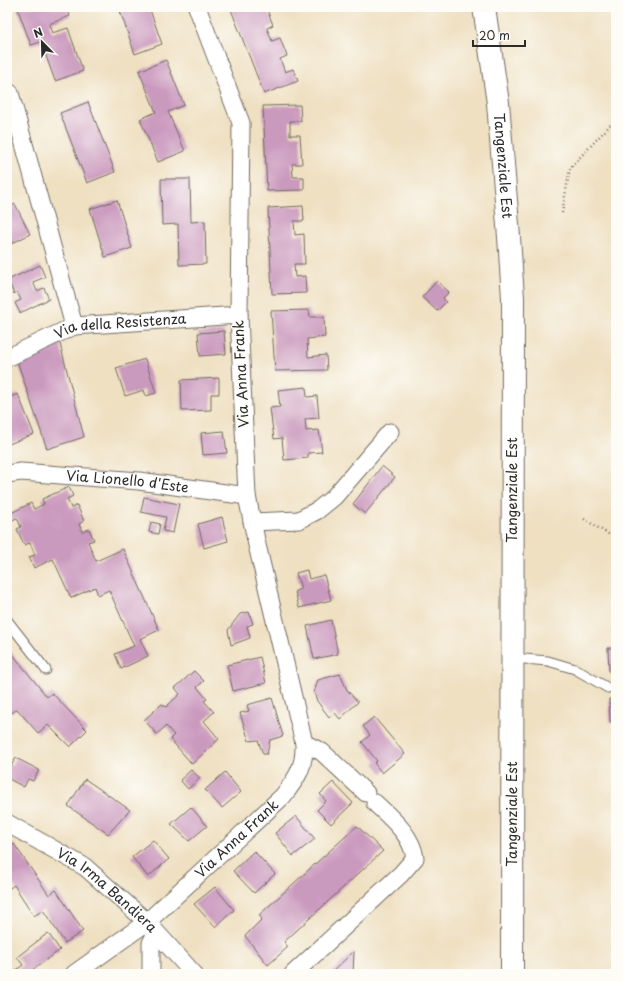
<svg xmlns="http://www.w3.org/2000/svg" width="623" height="981" viewBox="0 0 623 981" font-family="'Playpen Sans',sans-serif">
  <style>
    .building { fill: #ca99be }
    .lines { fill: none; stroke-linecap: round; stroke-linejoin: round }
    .service-casing { stroke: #706a60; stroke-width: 11 }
    .minor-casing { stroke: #706a60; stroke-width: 19 }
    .primary-casing { stroke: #706a60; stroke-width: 24 }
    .path { stroke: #706a60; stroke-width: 2.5; stroke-dasharray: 1 3; stroke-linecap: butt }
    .service { stroke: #fff; stroke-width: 9 }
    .minor { stroke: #fff; stroke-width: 17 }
    .primary { stroke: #fff; stroke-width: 22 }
    .labels { text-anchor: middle; stroke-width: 3; stroke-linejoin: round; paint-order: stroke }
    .street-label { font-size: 14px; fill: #2b2b2b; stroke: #fdfcf7 }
  </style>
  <rect width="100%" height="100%" fill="#fdfcf7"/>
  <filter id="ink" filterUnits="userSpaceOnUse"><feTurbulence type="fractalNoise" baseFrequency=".025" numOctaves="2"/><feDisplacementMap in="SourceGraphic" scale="8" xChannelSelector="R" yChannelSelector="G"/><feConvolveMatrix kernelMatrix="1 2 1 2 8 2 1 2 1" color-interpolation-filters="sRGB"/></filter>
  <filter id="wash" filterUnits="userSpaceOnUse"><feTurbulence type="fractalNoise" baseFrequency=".012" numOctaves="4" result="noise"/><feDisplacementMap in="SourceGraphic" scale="16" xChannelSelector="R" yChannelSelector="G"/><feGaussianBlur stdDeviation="0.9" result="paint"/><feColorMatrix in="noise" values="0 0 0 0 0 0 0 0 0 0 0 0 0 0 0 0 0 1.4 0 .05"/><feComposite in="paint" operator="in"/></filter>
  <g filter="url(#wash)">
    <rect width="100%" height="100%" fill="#efe0c2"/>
    <g id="blocks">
      <g class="building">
        <polygon points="17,7 67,7 70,16 49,24 52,33 68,28 83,71 55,81 41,42 31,45"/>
        <polygon points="132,7 149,7 162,44 135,54 120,11"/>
        <polygon points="230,7 266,7 273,25 267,28 272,41 280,38 287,56 280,59 285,72 293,69 298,81 264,94"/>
        <polygon points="166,60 184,105 168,112 185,151 158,162 140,119 156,112 139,71"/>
        <polygon points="88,102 115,172 87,183 60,113"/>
        <polygon points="300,105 301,121 290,121 290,135 300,135 302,164 292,164 293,177 304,177 304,190 267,191 263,106"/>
        <polygon points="161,179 190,179 191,222 205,221 206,264 179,265 178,224 162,225"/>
        <polygon points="117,200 132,248 105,257 90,209"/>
        <polygon points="15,204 30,234 9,245 11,249 7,251 7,208"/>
        <polygon points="303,206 304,221 294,221 295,235 304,234 305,264 294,264 295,277 305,276 306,293 272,294 268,208"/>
        <polygon points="40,265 45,277 33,282 37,291 44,288 49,299 20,313 15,303 21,300 17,292 14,294 8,280"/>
        <polygon points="437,281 449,292 443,298 446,302 437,311 422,297"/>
        <polygon points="309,310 310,317 324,317 325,337 307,339 308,357 326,355 327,370 275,371 271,311"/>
        <polygon points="224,331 226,354 200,356 198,333"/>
        <polygon points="59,340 84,437 47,449 15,355"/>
        <polygon points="145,359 156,393 146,396 144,390 125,396 116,368"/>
        <polygon points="219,378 219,394 211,394 211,410 182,411 181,380"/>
        <polygon points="306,387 307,397 317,396 319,418 305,419 306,431 319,430 322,452 308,453 308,458 284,460 282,438 274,439 270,408 280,407 278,390"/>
        <polygon points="18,394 34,434 9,444 7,439 7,398"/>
        <polygon points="224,431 227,453 203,455 201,433"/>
        <polygon points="382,466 395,477 365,514 353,504"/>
        <polygon points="69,487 73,496 67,499 71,508 77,505 84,521 79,524 82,532 89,529 94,540 88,542 96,561 123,549 159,630 140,639 148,656 121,669 115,654 134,646 109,590 98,595 95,587 71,598 53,559 34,568 29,557 35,555 30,543 24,545 17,529 21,527 17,518 12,520 9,514 31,503 34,509 44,504 42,499"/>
        <polygon points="144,497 179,504 173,533 163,531 166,517 141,512"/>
        <polygon points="222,517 228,541 204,548 198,524"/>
        <polygon points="151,522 160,524 158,534 149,532"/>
        <polygon points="307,570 309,579 324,575 331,600 299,608 295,591 301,589 296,573"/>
        <polygon points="249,612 253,624 247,626 250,638 231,645 228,630 240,614"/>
        <polygon points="331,620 338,654 314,659 307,626"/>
        <polygon points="7,647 47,697 52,693 87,730 70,747 48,725 38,733 17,709 12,713 7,707"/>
        <polygon points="608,648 616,648 616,672 609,672"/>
        <polygon points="260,657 266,683 233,691 227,665"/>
        <polygon points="194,671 204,681 197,687 207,699 204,701 214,712 204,721 219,739 192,764 170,739 174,735 166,726 157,734 144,720 162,704 166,707 180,694 175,688"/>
        <polygon points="340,674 347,690 358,702 340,719 335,713 329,717 317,701 314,692 318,680"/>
        <polygon points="272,698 283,736 270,740 267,754 263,754 258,740 249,741 240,713 249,711 247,705"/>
        <polygon points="609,699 616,699 616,722 610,722"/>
        <polygon points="374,717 405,754 382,773 374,763 377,761 362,742 370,735 363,726"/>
        <polygon points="16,758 39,770 33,781 28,779 24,787 7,778 7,763 11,766"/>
        <polygon points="191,770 200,778 188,789 180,780"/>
        <polygon points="225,772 241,792 222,808 205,790"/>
        <polygon points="85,779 130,810 108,834 68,806"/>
        <polygon points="333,782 353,803 331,824 317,810 326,801 320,794"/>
        <polygon points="191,807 207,826 189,841 171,824"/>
        <polygon points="296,816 315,839 293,856 275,833"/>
        <polygon points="357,826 383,851 284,942 288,947 268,965 245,936 262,919 259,915"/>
        <polygon points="153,840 169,859 148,877 132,857"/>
        <polygon points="14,844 49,895 56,890 83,931 65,943 43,910 34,916 14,885 7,890 7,871 11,869 7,862 7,849"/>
        <polygon points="254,851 275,874 254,893 233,871"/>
        <polygon points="215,887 234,910 215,927 194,904"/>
        <polygon points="48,933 60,950 27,974 17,974 15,971 23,965 17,957"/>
        <polygon points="354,951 353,974 330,974"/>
      </g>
    </g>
  </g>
  <g filter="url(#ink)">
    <use href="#blocks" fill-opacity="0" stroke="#706a60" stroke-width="1"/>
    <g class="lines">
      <g class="service-casing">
        <g id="service">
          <polyline points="7,620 46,670"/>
          <polyline points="512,658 548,661 575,669 608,688"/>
        </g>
      </g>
      <g class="minor-casing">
        <g id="minor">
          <polyline points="10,93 74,326"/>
          <path id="s1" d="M7,358l67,-32 165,-11"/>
          <path id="s2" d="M7,474l14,-2 118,9 108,15"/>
          <polyline points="252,522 299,520 318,510 334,497 390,432"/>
          <polyline points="304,743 322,752 366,793"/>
          <path id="s3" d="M7,823l78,44 62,55 47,52"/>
          <path id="s4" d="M74,974l73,-52 136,-126c14,-18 22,-29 21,-53l-47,-198 -10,-49 -8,-181 2,-192 -44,-116"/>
          <polyline points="151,974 151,943 156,933"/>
          <path d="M293,974l108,-100 14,-16c-3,-23 -24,-40 -40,-55"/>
        </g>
      </g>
      <g class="primary-casing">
        <g id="primary">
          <path id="s5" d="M484,7l14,96 11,134 4,61 -1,676"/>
        </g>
      </g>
      <g class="path">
        <polyline points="562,213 570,168 616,119"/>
        <polyline points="584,519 610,535 616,533"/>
      </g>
      <use href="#service" class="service"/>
      <use href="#minor" class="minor"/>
      <use href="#primary" class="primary"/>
    </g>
  </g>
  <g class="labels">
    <g class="street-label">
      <text dy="5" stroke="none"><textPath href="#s5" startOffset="160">Tangenziale Est</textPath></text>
      <text dy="5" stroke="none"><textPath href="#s1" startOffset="120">Via della Resistenza</textPath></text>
      <text transform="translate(241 374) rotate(-93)" y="5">Via Anna Frank</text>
      <text dy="5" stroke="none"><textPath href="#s2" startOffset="121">Via Lionello d'Este</textPath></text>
      <text transform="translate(512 490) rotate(-90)" y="5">Tangenziale Est</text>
      <text transform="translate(512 814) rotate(-90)" y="5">Tangenziale Est</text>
      <text dy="5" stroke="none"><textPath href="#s4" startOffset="212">Via Anna Frank</textPath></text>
      <text dy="5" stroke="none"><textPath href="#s3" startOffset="121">Via Irma Bandiera</textPath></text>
    </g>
  </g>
  <rect width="623" height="981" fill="none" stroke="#fdfcf7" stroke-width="24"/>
  <g transform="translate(42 42) rotate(337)" stroke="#fdfcf7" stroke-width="3" paint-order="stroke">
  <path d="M0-3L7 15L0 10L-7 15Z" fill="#2b2b2b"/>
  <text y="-6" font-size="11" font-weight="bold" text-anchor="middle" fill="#2b2b2b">N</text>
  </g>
  <path d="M473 40v6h52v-6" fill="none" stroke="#2b2b2b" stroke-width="2"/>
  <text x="479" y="40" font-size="12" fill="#2b2b2b" stroke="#fdfcf7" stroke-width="3" paint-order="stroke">20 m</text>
</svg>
